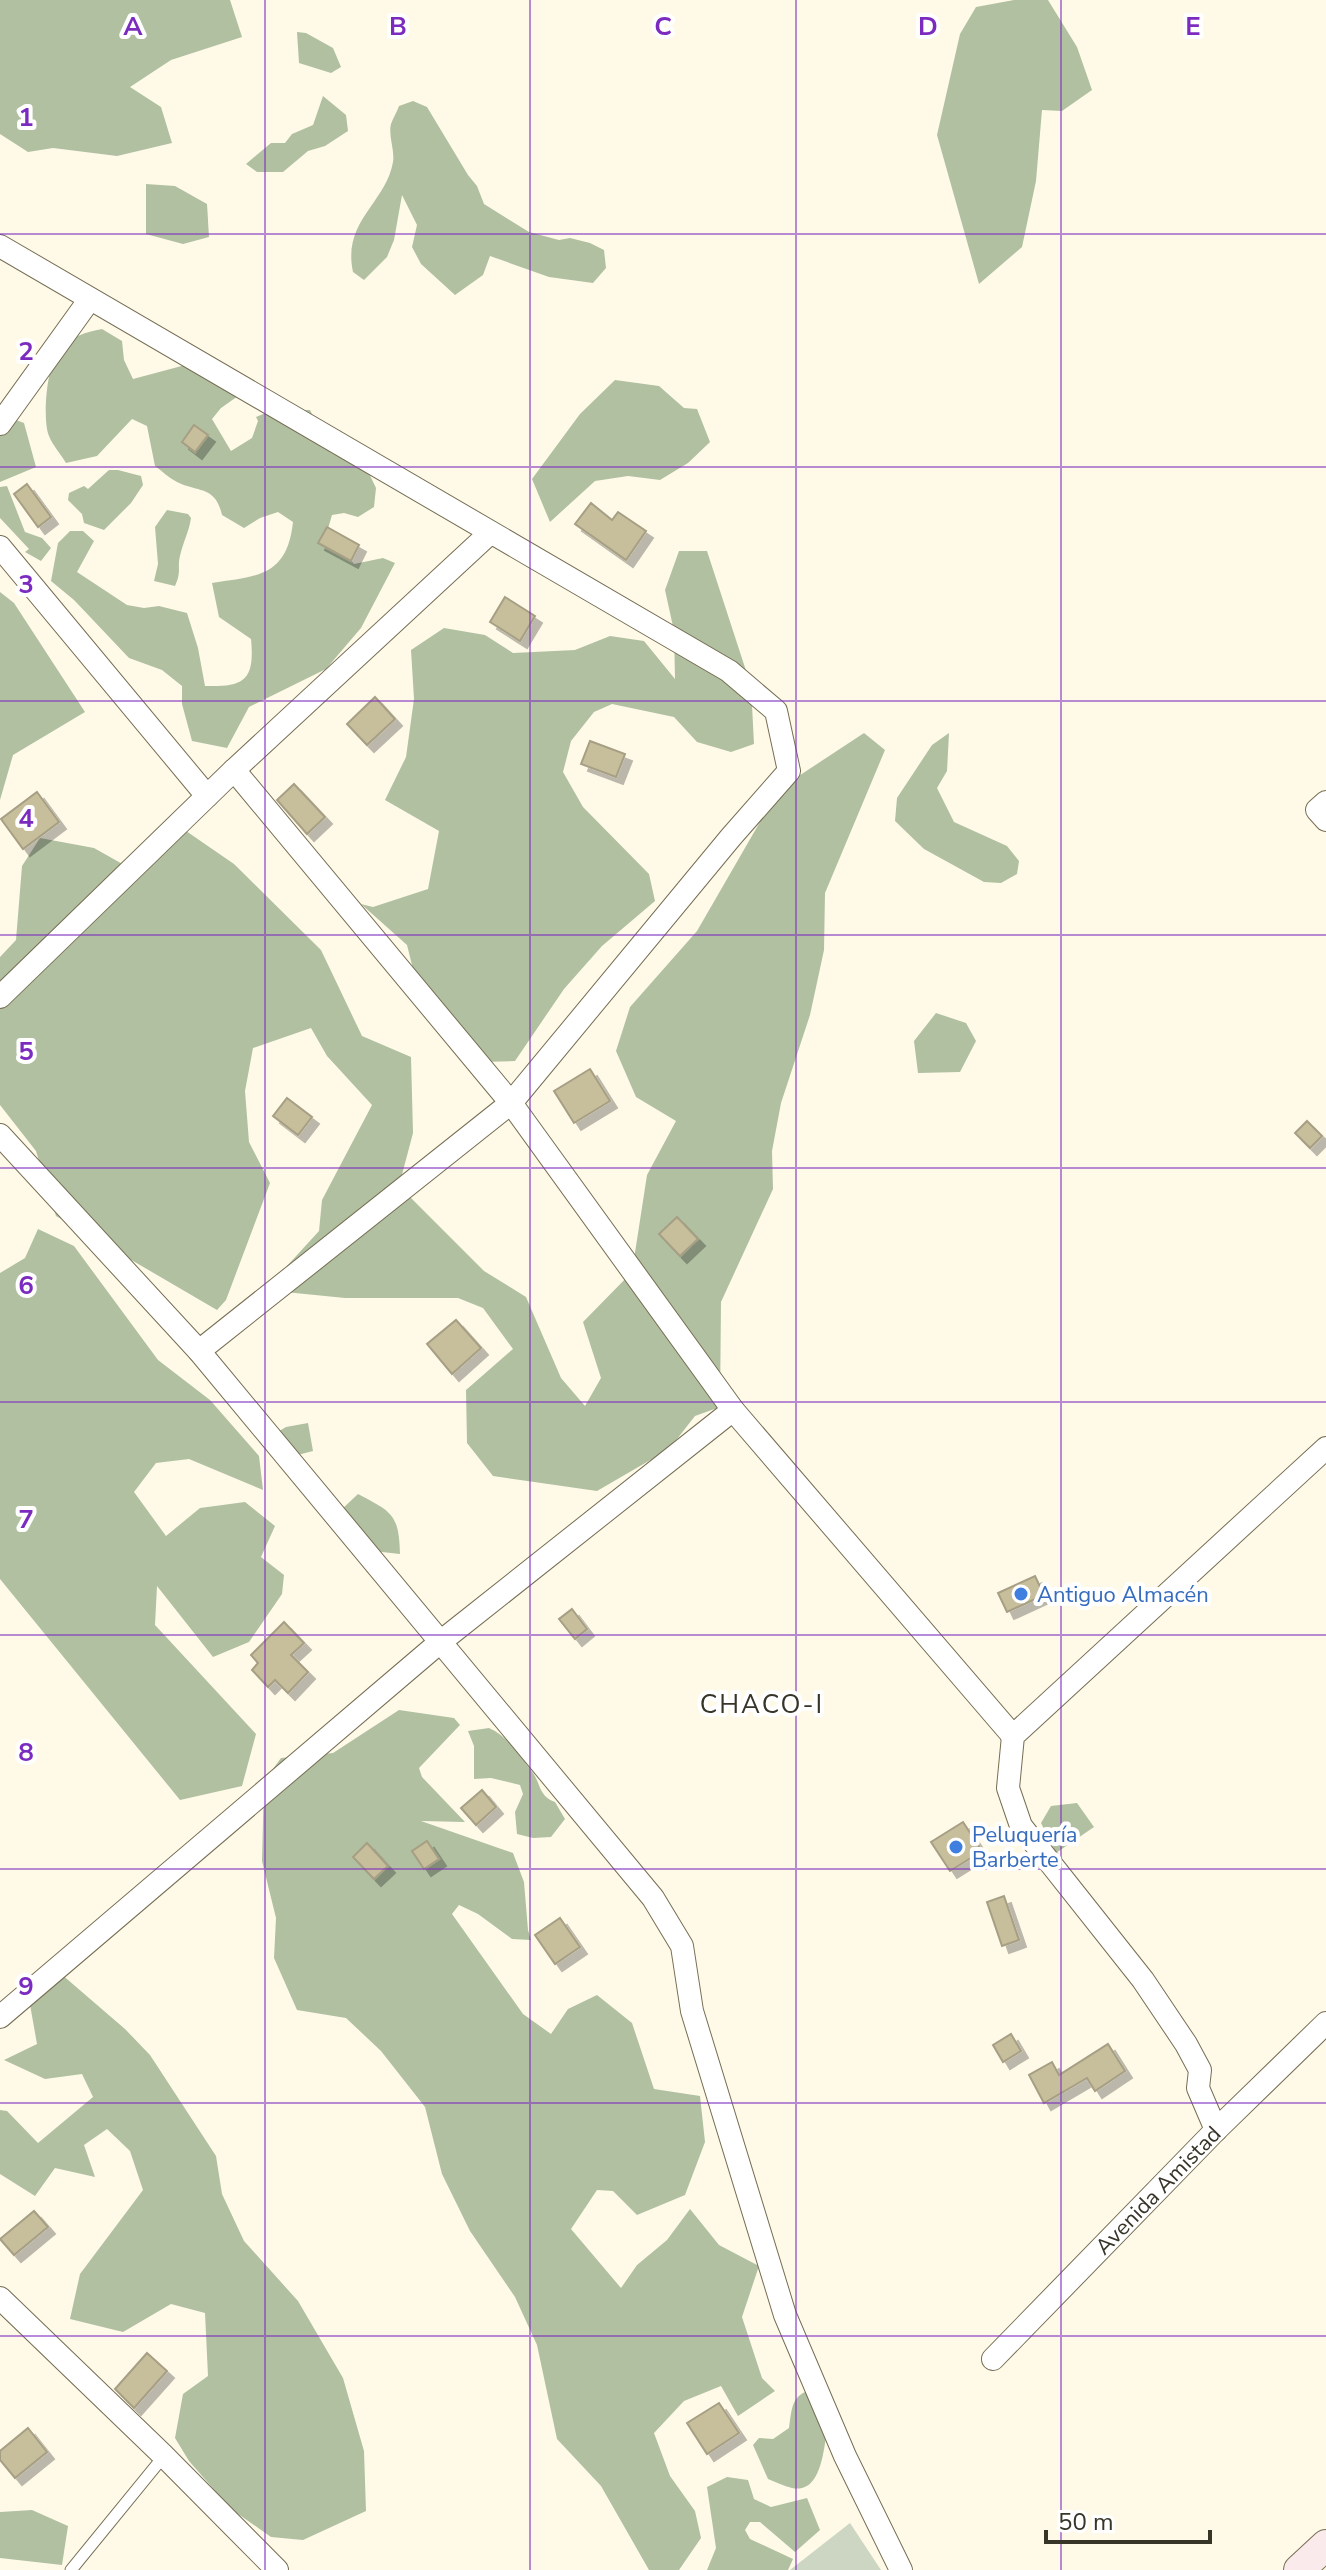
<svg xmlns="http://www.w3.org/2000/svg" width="1326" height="2570" viewBox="0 0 1326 2570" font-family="'Nunito Sans',sans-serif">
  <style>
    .green { fill: #ccd6c3 }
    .forest { fill: #b0c0a1 }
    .building { fill: #c7be9c; stroke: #a79f84; stroke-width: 2; filter: url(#shadow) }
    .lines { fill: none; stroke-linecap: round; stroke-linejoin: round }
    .lane-casing { stroke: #766e54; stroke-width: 13 }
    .street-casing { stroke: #766e54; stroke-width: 24 }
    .secondary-casing { stroke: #766e54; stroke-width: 32 }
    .lane { stroke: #fff; stroke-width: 11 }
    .street { stroke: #fff; stroke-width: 22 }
    .secondary { stroke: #fbeaeb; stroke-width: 30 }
    .grid { fill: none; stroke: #7b2cbf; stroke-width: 2; stroke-opacity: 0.55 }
    .shop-dot { fill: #3f7fe0; stroke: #fff; stroke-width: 3 }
    .labels { text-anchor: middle; stroke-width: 8; stroke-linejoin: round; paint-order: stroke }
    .shop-label { font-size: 22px; fill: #366cbe; stroke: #fff; text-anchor: start }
    .street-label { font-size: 22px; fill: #373428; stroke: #fff }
    .quarter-label { font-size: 26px; letter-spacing: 2px; fill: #373428; stroke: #fff }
    .grid-label { font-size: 26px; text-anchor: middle; font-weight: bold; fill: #7b2cbf; stroke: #fff; stroke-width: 8; stroke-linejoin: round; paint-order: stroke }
  </style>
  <defs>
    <filter id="shadow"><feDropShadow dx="7" dy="7" stdDeviation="0" flood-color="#0004"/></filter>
  </defs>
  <rect width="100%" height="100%" fill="#fffae8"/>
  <polygon class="green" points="850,2523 881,2570 790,2570"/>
  <g class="forest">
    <polygon points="0,0 230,0 242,37 171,60 130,87 161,107 172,143 117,156 53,148 28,152 0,134"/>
    <polygon points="1014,0 1048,0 1077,47 1092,90 1062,111 1042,110 1036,181 1022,247 979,284 937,135 960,34 976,7"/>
    <polygon points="297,32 306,33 333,48 341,67 331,73 299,63"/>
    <polygon points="323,96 346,115 348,131 325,146 308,151 283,172 257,172 246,164 271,143 285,143 292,134 313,125"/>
    <path d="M413,101l14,6 41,68 9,11 7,18 45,28 30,8 11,-2 20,5 14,7 2,18 -13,15 -44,-6 -59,-21 -7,19 -28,20 -34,-31 -9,-17 5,-22 -15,-30 -8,45 -7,17 -23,23 -11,-8c-11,-51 33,-69 40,-110 2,-12 -5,-26 -2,-38 2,-6 6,-12 8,-18z"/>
    <polygon points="146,184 175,186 207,204 209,237 183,244 146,234"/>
    <path d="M102,329l20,12 2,19 9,19 56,-15 49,32 -17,12 -9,11 19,32 21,-13 6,-17 -2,-4 17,-7h37l21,43 34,12 11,23 -2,19 -16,10 -14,-4 -12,2 -5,17 27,32 29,-6 12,5 -34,65 -35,41 -77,38 -22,41 -35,-7 -10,-37v-18l-20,-16 -33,-12 -55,-58 -23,-19 7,-38 12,-12h13l11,10 -17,31 50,33 17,3 15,-2 28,7 11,35 7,38c39,1 50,-5 46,-47l-32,-22 -7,-34c45,-7 75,-6 81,-61l-15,-10 -18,6 -16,10 -22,-13c-7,-30 -23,-22 -45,-33 -8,-4 -15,-11 -22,-16l-8,-40 -15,-7 -35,37 -31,7c-5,-9 -13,-17 -17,-27 -7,-16 -2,-70 9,-85 11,-14 28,-19 44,-22z"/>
    <polygon points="615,380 659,386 684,408 697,409 710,442 688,463 660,480 628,476 595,481 550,522 532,479 580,414"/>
    <polygon points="0,414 24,423 36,467 0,482"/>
    <polygon points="109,470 118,470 141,476 143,485 131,503 104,530 84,523 82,514 68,500 69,493 84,486 88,489"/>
    <polygon points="7,486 25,532 42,538 51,548 41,561 25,552 29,549 0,518 0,487"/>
    <path d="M167,510l21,4 3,4c-2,14 -8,24 -11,38 -3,12 2,15 -5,30l-21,-5 4,-17 -3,-37z"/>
    <polygon points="679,551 707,551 751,686 754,744 731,752 697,742 674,717 612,704 594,712 571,741 563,772 583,807 649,874 655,901 602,946 564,989 515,1061 480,1062 416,981 407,945 361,904 373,907 428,889 439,831 385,800 406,757 414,699 411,650 444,628 485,635 513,653 575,650 610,636 644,641 675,679 674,631 665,590"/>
    <polygon points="0,592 14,603 85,712 13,755 0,800"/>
    <polygon points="864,733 885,750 825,893 824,950 810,1015 781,1103 772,1151 773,1189 721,1302 720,1407 695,1416 677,1439 659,1455 597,1491 493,1476 467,1443 466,1390 513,1349 483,1308 458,1298 345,1298 265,1290 319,1231 322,1200 372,1105 327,1056 311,1028 253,1048 245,1091 249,1142 270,1183 226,1300 217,1310 56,1216 36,1151 0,1105 0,957 16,940 22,866 40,838 94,848 126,866 173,822 234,864 321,950 362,1036 411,1057 413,1133 399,1186 484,1271 526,1297 561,1378 585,1406 601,1378 583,1322 632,1272 647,1175 676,1121 636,1097 616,1051 630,1007 697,931 779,789"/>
    <polygon points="949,733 947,771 937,788 954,822 1007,846 1019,861 1017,874 1001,883 984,882 924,849 895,821 897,798 932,745"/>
    <polygon points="936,1013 966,1023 976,1041 960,1072 918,1073 914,1041"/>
    <polygon points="38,1229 74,1246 158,1360 210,1400 259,1456 263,1490 189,1459 156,1463 134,1492 166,1536 200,1508 245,1502 275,1526 261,1557 284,1575 282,1594 249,1642 213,1657 157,1586 155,1625 256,1734 242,1786 180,1800 0,1579 0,1273 25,1258"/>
    <polygon points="308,1423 313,1451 294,1456 276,1433 286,1427"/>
    <path d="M358,1494c34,18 41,20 42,60l-27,-3 -33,-40z"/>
    <polygon points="399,1710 454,1718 460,1725 419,1768 422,1777 465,1822 421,1821 513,1853 524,1882 528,1930 531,1940 512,1939 478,1914 459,1905 452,1914 523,2014 551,2034 568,2009 597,1995 632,2023 654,2089 700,2096 705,2142 685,2195 637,2215 613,2191 597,2190 571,2229 621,2288 637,2265 667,2240 690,2209 719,2245 759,2266 742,2317 762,2378 775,2391 738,2416 721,2386 684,2401 654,2433 670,2476 695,2511 701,2538 679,2570 649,2570 601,2486 557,2439 537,2345 515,2297 470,2231 442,2174 425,2107 381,2051 346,2018 297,2010 274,1958 276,1918 262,1861 264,1781 281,1758 333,1753"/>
    <path d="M489,1728c20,9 31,28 44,45 8,12 6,23 22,29l10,17 -14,18 -18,1 -16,-4 -2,-22 8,-18 -3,-9 -29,-7 -17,1v-33l-6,-15z"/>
    <polygon points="1077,1803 1094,1827 1056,1853 1041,1823 1051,1806"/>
    <polygon points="53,1967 125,2029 150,2055 216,2156 222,2194 244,2241 298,2301 343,2378 364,2451 366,2511 303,2540 271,2537 231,2509 189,2461 175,2438 183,2394 208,2376 205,2313 171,2304 123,2332 70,2319 80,2274 143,2190 130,2151 107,2129 84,2145 95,2177 55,2168 35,2196 0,2174 0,2110 7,2111 38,2143 93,2097 82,2074 45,2079 4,2060 37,2044 29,1999"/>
    <path d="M811,2390l18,29c-5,19 -4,76 -37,69 -8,-2 -16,-6 -24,-9l-15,-34 6,-7 14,1 16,-11c3,-19 2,-33 22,-38z"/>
    <polygon points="727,2477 748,2480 754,2499 771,2507 807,2498 820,2530 795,2552 760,2522 750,2522 745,2530 750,2539 793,2559 788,2570 707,2570 716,2548 707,2487"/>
    <polygon points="32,2510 68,2526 62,2565 0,2558 0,2512"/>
  </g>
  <g class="building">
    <polygon points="194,425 208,435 195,452 182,442"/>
    <polygon points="27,484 51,517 38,527 14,494"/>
    <polygon points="591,503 612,520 618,512 646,531 626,560 575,524"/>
    <polygon points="327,527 359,545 351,561 318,543"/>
    <polygon points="505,597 535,616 520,641 490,622"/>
    <polygon points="375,697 395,719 367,745 347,724"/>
    <polygon points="590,741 625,754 616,777 581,764"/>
    <polygon points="294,784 325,817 307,834 277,800"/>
    <polygon points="37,792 59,822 23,849 1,819"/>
    <polygon points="590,1069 610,1101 574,1123 554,1091"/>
    <polygon points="287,1098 312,1117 298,1135 273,1116"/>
    <polygon points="1307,1121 1322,1136 1310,1148 1295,1133"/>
    <polygon points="677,1217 698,1239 680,1256 659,1234"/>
    <polygon points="456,1320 481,1348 452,1374 427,1344"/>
    <polygon points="1035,1576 1044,1595 1007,1612 998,1593"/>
    <polygon points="572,1609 587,1629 575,1639 559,1619"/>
    <polygon points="284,1622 304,1643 291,1655 308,1672 288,1693 275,1680 268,1687 252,1670 258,1663 251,1655"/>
    <polygon points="482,1790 496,1807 476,1825 461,1808"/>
    <polygon points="963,1822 982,1851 950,1871 931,1842"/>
    <polygon points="427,1841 439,1859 424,1869 412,1851"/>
    <polygon points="367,1843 388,1866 374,1879 353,1857"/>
    <polygon points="1004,1896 1019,1940 1002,1946 987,1902"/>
    <polygon points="560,1918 580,1947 555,1964 535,1935"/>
    <polygon points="1011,2034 1021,2051 1003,2062 993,2045"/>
    <polygon points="1108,2044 1125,2071 1095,2091 1087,2078 1044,2103 1029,2075 1052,2062 1059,2075"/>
    <polygon points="34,2211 48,2227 14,2255 0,2239"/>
    <polygon points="147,2353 167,2371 134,2408 115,2389"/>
    <polygon points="719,2403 739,2433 707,2454 687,2423"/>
    <polygon points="28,2428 47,2452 15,2478 0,2460 0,2451"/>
  </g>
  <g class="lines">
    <g class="lane-casing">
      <polyline id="lane" points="71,2570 164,2456"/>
    </g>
    <g class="street-casing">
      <g id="street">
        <polyline points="0,246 729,671 776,711 789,771 731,837 511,1103 199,1351"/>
        <polyline points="0,424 90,299"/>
        <polyline points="0,547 207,796"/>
        <polyline points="234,770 511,1103 733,1410 1013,1736"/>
        <polyline points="1326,802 1317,810 1326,820"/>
        <polyline points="0,997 234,770 490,533"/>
        <polyline points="0,1135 199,1351 653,1898 682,1946 692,2011 785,2315 845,2456 901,2570"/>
        <polyline points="0,2017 439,1643 733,1410"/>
        <polyline points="1216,2130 1198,2088 1200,2070 1186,2044 1143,1980 1021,1826 1008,1788 1013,1736 1326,1448"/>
        <polyline points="0,2298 164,2456 277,2570"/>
        <path id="s1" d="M993,2359l223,-229 110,-107"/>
      </g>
    </g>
    <g class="secondary-casing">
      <polyline id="secondary" points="1299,2570 1326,2545"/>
    </g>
    <use href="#lane" class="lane"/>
    <use href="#street" class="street"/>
    <use href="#secondary" class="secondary"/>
  </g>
  <path class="grid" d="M265,0v2570M530,0v2570M796,0v2570M1061,0v2570M0,234h1326M0,467h1326M0,701h1326M0,935h1326M0,1168h1326M0,1402h1326M0,1635h1326M0,1869h1326M0,2103h1326M0,2336h1326"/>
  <g class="shop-dot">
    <circle cx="1021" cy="1594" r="8"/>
    <circle cx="956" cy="1847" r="8"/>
  </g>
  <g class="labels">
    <g class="shop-label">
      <text x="1037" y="1602">Antiguo Almacén</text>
      <text x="972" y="1842">Peluquería<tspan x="972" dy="25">Barberte</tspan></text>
    </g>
    <g class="street-label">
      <text dy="8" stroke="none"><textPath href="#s1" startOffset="236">Avenida Amistad</textPath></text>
    </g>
    <g class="quarter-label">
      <text x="762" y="1713">CHACO-I</text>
    </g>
  </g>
  <g class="grid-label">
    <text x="133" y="35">A</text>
    <text x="398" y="35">B</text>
    <text x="663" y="35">C</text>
    <text x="928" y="35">D</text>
    <text x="1193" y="35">E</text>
    <text x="26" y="126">1</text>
    <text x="26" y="360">2</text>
    <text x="26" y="593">3</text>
    <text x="26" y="827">4</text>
    <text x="26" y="1060">5</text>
    <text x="26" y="1294">6</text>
    <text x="26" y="1528">7</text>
    <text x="26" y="1761">8</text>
    <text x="26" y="1995">9</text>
  </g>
  <path d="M1046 2530v12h164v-12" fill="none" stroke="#373428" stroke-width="4"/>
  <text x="1058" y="2530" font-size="24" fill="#373428" stroke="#ffffff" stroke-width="6" paint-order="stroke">50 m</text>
</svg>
